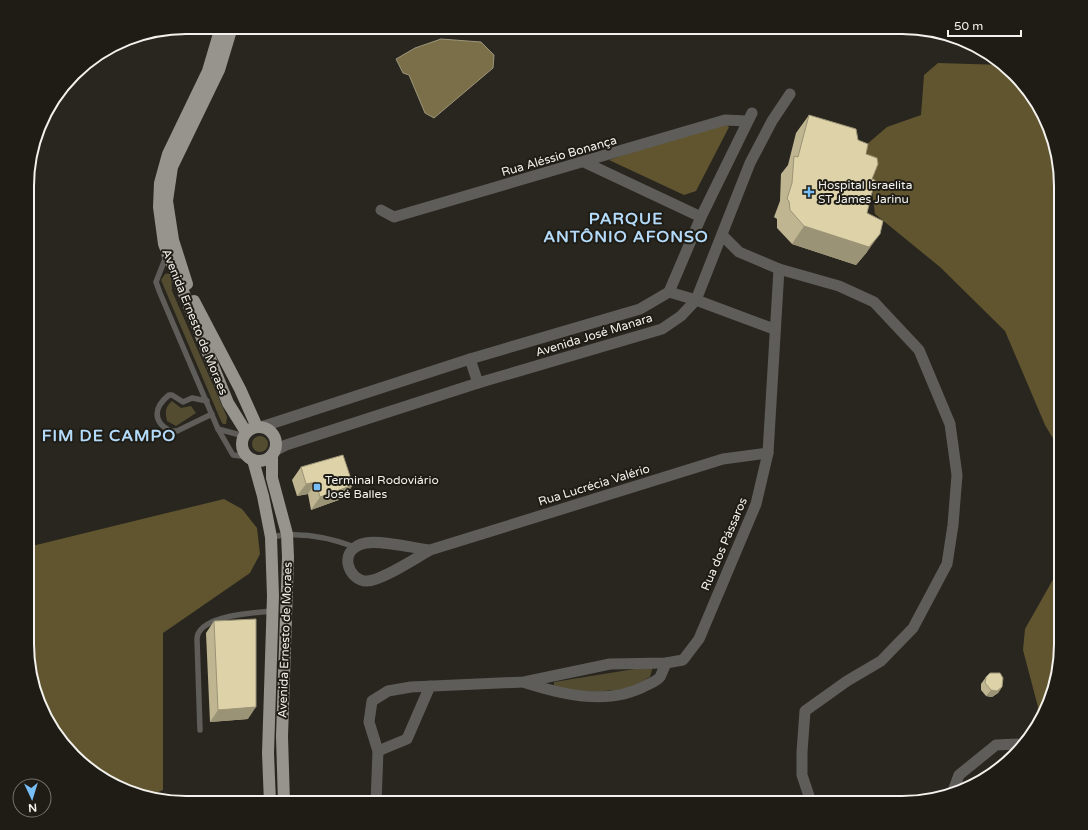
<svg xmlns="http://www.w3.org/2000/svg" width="1088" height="830" viewBox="0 0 1088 830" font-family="'Varela Round',sans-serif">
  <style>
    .green { fill: #544c31 }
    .forest { fill: #60552f }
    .water { fill: #7a6f49; stroke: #9e967a }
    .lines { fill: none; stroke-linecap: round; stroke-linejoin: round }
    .lane { stroke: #5e5d59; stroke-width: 5.5 }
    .street { stroke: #5e5d59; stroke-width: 11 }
    .primary { stroke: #96948d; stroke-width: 12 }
    .wall { fill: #bfb590 }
    .shaded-wall { fill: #9b9376 }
    .building { fill: #ded2a8; stroke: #9b9376 }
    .poi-dot { fill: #78bff7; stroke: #1e1c15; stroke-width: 1.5 }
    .labels { text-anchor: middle; stroke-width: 4; stroke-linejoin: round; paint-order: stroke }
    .street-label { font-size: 12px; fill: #f3f1ed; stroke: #1e1c15 }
    .poi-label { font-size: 12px; fill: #f3f1ed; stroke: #1e1c15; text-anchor: start }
    .district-label { font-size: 16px; font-weight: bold; letter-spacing: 1px; fill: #b4dafa; stroke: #1e1c15 }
    .rim { fill: none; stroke: #f3f1ed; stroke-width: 2 }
  </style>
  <rect width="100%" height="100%" fill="#28261f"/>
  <g class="green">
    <polygon points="171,273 172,291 227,417 226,424 223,424 221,421 161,280 165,274"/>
    <path d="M172,401l9,7 10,-2 5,7 -20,13 -9,-5c-2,-9 -2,-14 5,-20z"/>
    <circle cx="260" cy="444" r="8"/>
    <polygon points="653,666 650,677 628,689 579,693 554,689 554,682"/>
  </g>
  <g class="forest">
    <polygon points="938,63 1004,65 1045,116 1061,186 1061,452 1045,425 1005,331 940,267 875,214 866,145 887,127 921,115 924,75"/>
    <polygon points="722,122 729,127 696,191 684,195 609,160"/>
    <polygon points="224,499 242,509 257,528 260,554 250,573 163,633 163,790 149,796 126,791 81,764 44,714 27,654 28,547"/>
    <polygon points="1061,556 1061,654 1049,705 1034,729 1038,707 1023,650 1025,629 1055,576"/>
  </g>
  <polygon class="water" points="441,39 481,42 494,55 493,68 434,118 425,113 409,75 403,73 396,59 415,48"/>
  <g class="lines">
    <g class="lane">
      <polyline points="164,255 165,259 156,282 160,293 218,429 233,455 249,457"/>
      <path d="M207,401l-15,-3 -9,4 -11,-7h-3c-15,12 -17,26 1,36h7l35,-17"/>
      <polyline points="218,429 244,436"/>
      <path d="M271,537c29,-6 57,0 84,10"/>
      <path d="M200,730l-3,-91c1,-24 57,-26 75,-28"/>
    </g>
    <g class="street">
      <polyline points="584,162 701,217"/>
      <polyline points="381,210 394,217 725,120 747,121"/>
      <polyline points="722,235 739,252 779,269 839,286 874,302 919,350 950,424 957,475 953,525 947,564 913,628 881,661 847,681 805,711 802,752 802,775 810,799"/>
      <polyline points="669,292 696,300 774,329"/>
      <polyline points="470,359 478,383"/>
      <polyline points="261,427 470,359 640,309 669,292 701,217 752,113"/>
      <polyline points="274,451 286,445 478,383 662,329 681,316 696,300 750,163 772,121 790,94"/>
      <path d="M430,550c-16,-2 -50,-10 -64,-7 -30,6 -18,38 1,38 14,0 49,-23 63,-31l293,-91 45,-6"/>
      <path d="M526,683c38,12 83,23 121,2 4,-2 10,-4 13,-8 2,-4 4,-9 6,-14"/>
      <polyline points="378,751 407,739 430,686"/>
      <polyline points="953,791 959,775 996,745 1017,744 1020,749"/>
      <polyline points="376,803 378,751 369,722 372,701 388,691 411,687 524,682 610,664 666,663 683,660 699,639 756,504 768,453 779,269"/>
    </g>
    <g class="primary">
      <polyline points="221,27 208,71 168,154 160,183 159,207 164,244 228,403 246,432"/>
      <polyline points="187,284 173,240 167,201 172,167 219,70 232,27"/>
      <polyline points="194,301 240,389 257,427"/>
      <circle cx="259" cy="444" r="17"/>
      <polyline points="272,455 272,478 287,534 288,557 282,736 284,803"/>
      <polyline points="253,460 263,496 271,537 273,596 268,753 270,803"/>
    </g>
  </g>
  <g class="wall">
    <polygon points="809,115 858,140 866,154 872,179 867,213 867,252 856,265 792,244 777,228 777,219 774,217 780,201 781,174 788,165 796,133"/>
    <polygon points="301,467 344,498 311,510 308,494 297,496 292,480"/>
    <polygon points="214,621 248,719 210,722 206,633"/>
    <polygon points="986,677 1002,687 998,693 992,697 986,696 981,690 981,684"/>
  </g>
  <g class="shaded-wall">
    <polygon points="804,226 880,234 867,252 856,265 792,244"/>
    <polygon points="316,482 308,494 297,496 306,484"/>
    <polygon points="353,485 344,498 311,510 320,497"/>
    <polygon points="1002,687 998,693 992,697 986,696 991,690"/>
    <polygon points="256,707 248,719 210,722 218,710"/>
  </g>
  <g class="building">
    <polygon points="809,115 856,129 858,140 868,144 866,154 877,158 878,164 872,179 875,180 867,213 883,221 880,234 869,247 804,226 790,210 789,201 787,199 792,183 794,156 798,157"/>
    <polygon points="343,455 353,485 320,497 316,482 306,484 301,467"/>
    <polygon points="256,619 256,707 218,710 214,621"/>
    <polygon points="990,673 1000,673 1003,678 1002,687 997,691 991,690 985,683 986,677"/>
  </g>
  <g class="poi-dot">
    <path d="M807 186h4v4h4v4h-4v4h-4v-4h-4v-4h4z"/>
    <rect x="313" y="483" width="8" height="8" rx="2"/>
  </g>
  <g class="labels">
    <g class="street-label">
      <text transform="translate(559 156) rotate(-16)" y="4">Rua Aléssio Bonança</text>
      <text transform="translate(195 322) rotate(68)" y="4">Avenida Ernesto de Moraes</text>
      <text transform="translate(594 335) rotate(-17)" y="4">Avenida José Manara</text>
      <text transform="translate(594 485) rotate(-17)" y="4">Rua Lucrécia Valério</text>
      <text transform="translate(724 544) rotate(-67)" y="4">Rua dos Pássaros</text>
      <text transform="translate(285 640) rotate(-88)" y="4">Avenida Ernesto de Moraes</text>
    </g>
    <g class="poi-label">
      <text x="818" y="189">Hospital Israelita<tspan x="818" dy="14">ST James Jarinu</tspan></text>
      <text x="325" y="484">Terminal Rodoviário<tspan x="325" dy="14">José Balles</tspan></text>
    </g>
    <g class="district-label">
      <text x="626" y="224">PARQUE<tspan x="626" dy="18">ANTÔNIO AFONSO</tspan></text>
      <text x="109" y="441">FIM DE CAMPO</text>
    </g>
  </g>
  <path d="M0 0H1088V830H0ZM186 34H902A152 152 0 0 1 1054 186V644A152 152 0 0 1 902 796H186A152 152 0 0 1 34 644V186A152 152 0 0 1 186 34Z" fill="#1e1c15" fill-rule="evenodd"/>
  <path class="rim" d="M186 34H902A152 152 0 0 1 1054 186V644A152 152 0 0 1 902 796H186A152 152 0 0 1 34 644V186A152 152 0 0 1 186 34Z"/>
  <g transform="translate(32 798) rotate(176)"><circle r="19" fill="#1e1c15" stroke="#73716b"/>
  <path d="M0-3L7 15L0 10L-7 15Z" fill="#78bff7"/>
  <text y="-6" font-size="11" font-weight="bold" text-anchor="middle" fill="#f3f1ed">N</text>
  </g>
  <path d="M948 30v6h73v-6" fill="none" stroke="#f3f1ed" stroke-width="2"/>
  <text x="954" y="30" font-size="12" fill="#f3f1ed" stroke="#1e1c15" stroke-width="3" paint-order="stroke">50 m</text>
</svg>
